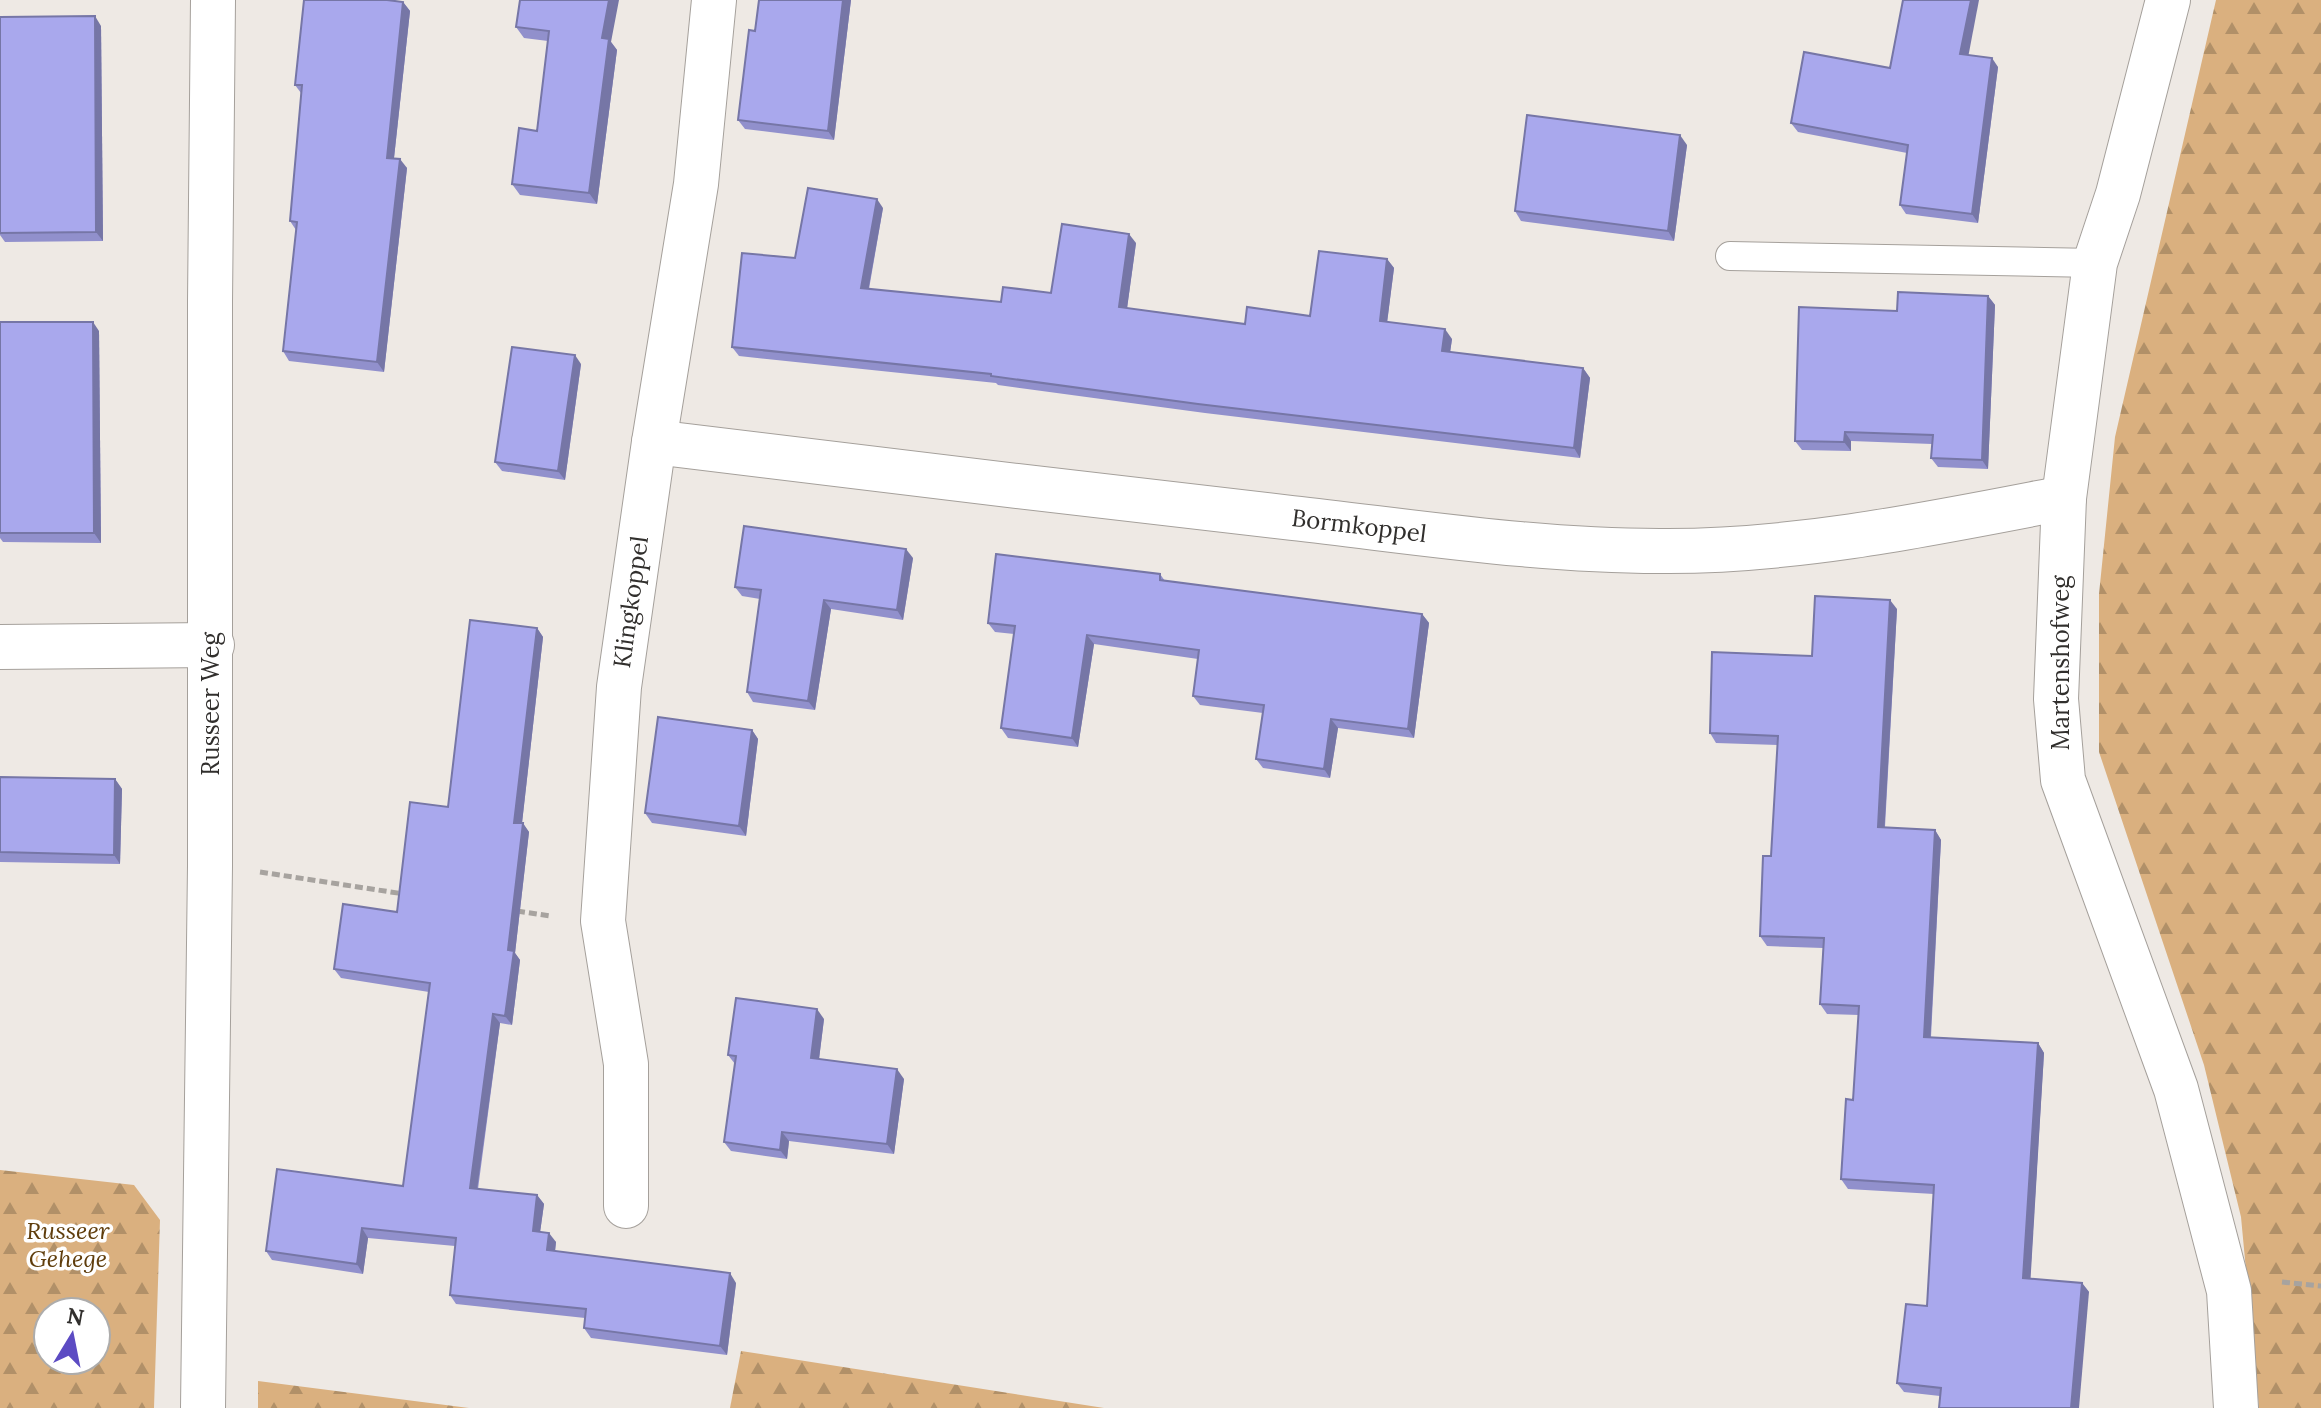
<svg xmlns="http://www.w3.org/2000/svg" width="2321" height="1408" viewBox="0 0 2321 1408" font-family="Lora,serif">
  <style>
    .forest { fill: url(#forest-firs); fill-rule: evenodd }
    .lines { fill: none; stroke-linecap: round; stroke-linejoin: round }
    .service-casing { stroke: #a5a09b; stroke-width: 30 }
    .minor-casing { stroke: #a5a09b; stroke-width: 46 }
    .tertiary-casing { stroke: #a5a09b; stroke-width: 46 }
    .path { stroke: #a7a39f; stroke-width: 5; stroke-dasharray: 8 4; stroke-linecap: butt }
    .service { stroke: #fff; stroke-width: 28 }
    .minor { stroke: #fff; stroke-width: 44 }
    .tertiary { stroke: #fff; stroke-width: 44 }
    .wall { fill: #9190cc }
    .shaded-wall { fill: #7676a6 }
    .building { fill: #a9a8ed; stroke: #7676a6; stroke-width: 2 }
    .labels { text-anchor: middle; stroke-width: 7; stroke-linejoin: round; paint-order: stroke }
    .street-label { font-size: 24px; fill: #312f2d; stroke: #fff }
    .park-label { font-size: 24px; font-style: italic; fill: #5f3d0c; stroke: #fff }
  </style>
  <defs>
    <pattern id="forest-firs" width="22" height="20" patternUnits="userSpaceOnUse" patternTransform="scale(2)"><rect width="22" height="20" fill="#dab07f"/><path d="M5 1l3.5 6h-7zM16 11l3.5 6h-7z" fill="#b19068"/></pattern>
  </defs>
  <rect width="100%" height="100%" fill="#eee9e4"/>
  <g class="forest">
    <polygon points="2216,0 2321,0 2321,1408 2259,1408 2241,1217 2204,1065 2099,752 2099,594 2115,437"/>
    <path d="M0,1170l134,15 26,35 -6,188h-154zM48,1312h48v48h-48z"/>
    <polygon points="741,1351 1104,1408 730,1408"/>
    <polygon points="258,1381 469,1408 258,1408"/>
  </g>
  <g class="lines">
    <g class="service-casing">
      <polyline id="service" points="1730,256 2095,263"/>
    </g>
    <g class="minor-casing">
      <g id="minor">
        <polyline points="2168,0 2118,194 2095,263 2064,498 2056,699 2063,780 2176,1089 2229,1291 2236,1408"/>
        <path d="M654,442c213,26 425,52 638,76 125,14 250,34 376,33 133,0 266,-28 396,-53"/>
        <polyline points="0,647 212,645"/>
        <polyline points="626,1206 626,1064 603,921 619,687 654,442 696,184 714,0"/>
      </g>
    </g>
    <g class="tertiary-casing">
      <polyline id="tertiary" points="203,1408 210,866 210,302 213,0"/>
    </g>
    <g class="path">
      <polyline points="260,872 404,894"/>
      <polyline points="517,911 550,916"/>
      <polyline points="2282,1282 2321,1286"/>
    </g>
    <use href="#service" class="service"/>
    <use href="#minor" class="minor"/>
    <use href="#tertiary" class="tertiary"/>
  </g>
  <g class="wall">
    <polygon points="520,0 611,42 617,50 597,204 520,195 512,184 537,131 548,41 524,38 516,27"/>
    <polygon points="759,0 851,0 834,140 745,129 738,120 755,31"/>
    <polygon points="403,2 410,11 394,158 407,168 384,372 289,361 283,351 296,230 290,221 301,93 295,85"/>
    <polygon points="0,17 101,26 103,241 5,242 0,235"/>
    <polygon points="1969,55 1998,67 1978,223 1906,214 1900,205 1907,153 1798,132 1791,123 1890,68"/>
    <polygon points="1687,145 1674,241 1521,221 1515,211"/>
    <polygon points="883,208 869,289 1001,302 1051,293 1136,243 1127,308 1245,324 1310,316 1387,259 1394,268 1387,322 1452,339 1450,352 1583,368 1590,378 1580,458 1205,413 998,385 996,383 739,356 732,347 795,258"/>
    <polygon points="1988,296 1995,305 1988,469 1938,467 1931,458 1932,444 1851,441 1851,451 1802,450 1795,441 1897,311"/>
    <polygon points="0,322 99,331 101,543 3,542 0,538"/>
    <polygon points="581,364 565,480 502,471 495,462"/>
    <polygon points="913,558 903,620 831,609 815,710 753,702 747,692 760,599 742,596 735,587"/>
    <polygon points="1160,574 1165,581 1422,614 1429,623 1414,738 1338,728 1330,778 1263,768 1256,759 1263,713 1200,705 1193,696 1198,659 1094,644 1078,747 1008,738 1001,728 1014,634 995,632 988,623"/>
    <polygon points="1897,609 1885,827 1935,830 1941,840 1931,1037 2038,1043 2044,1053 2030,1279 2082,1283 2089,1292 1940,1396 1904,1392 1897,1383 1927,1306 1934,1194 1848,1189 1841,1179 1853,1100 1859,1015 1827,1014 1820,1004 1823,948 1767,946 1760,936 1771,856 1778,745 1716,743 1710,733 1812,656"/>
    <polygon points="537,628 543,637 522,823 529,832 515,953 520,960 512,1025 500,1023 478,1189 537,1195 544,1204 540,1232 556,1242 555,1251 736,1283 727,1355 591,1338 584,1328 585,1318 456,1304 450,1295 455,1246 368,1238 363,1274 272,1260 266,1251 403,1186 429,992 341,978 334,969 397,912"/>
    <polygon points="752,730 758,739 746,836 652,823 645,813"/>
    <polygon points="0,777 115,779 122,789 120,864 0,862"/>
    <polygon points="824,1019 819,1059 904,1079 894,1154 789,1141 787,1159 731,1151 724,1142 735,1064 728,1055"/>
  </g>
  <g class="shaded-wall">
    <polygon points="609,0 619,0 611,42 617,50 597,204 589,193 602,38"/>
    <polygon points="843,0 851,0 834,140 828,131"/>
    <polygon points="1971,0 1979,0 1967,63 1960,54"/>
    <polygon points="403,2 410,11 393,167 387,158"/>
    <polygon points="95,16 101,26 103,241 96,232"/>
    <polygon points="1992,58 1998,67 1978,223 1972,214"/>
    <polygon points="1680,135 1687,145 1674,241 1668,231"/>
    <polygon points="400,159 407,168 384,372 377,362"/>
    <polygon points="877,199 883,208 867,297 861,288"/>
    <polygon points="1129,234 1136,243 1126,316 1119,307"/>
    <polygon points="1387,259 1394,268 1386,331 1380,321"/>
    <polygon points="1988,296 1995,305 1988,469 1982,460"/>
    <polygon points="93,322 99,331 101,543 94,533"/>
    <polygon points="1445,329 1452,339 1449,360 1442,351"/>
    <polygon points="575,355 581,364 565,480 558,471"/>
    <polygon points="1583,368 1590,378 1580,458 1574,448"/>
    <polygon points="1845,432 1851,441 1851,451 1844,442"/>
    <polygon points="906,549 913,558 903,620 897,610"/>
    <polygon points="824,600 831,609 815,710 808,701"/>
    <polygon points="1890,600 1897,609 1884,836 1878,827"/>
    <polygon points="1422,614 1429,623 1414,738 1408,729"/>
    <polygon points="537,628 543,637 521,832 514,823"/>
    <polygon points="1087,635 1094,644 1078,747 1072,738"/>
    <polygon points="1331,719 1338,728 1330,778 1324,769"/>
    <polygon points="752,730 758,739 746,836 739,826"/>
    <polygon points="115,779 122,789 120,864 114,855"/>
    <polygon points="523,823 529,832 515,953 520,960 512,1025 505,1016 508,950"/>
    <polygon points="1935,830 1941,840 1930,1046 1924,1037"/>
    <polygon points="817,1009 824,1019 818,1067 811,1058"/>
    <polygon points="493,1014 500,1023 476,1197 470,1188"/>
    <polygon points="2038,1043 2044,1053 2030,1288 2023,1278"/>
    <polygon points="897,1069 904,1079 894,1154 887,1144"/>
    <polygon points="782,1132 789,1141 787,1159 780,1150"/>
    <polygon points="537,1195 544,1204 539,1240 533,1231"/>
    <polygon points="362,1228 368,1238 363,1274 357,1264"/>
    <polygon points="549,1233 556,1242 554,1260 547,1250"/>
    <polygon points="730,1273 736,1283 727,1355 720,1346"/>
    <polygon points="2082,1283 2089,1292 2079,1408 2071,1408"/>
  </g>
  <g class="building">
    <polygon points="304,0 387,0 403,2 387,158 400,159 377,362 283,351 297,222 290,221 302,85 295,85"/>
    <polygon points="520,0 609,0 602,38 609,39 589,193 512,184 519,128 537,131 549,31 516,27"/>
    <polygon points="759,0 843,0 828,131 738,120 749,30 755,31"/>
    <polygon points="1903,0 1971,0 1960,54 1992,58 1972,214 1900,205 1908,145 1791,123 1804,52 1890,68"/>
    <polygon points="95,16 96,232 0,233 0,17"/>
    <polygon points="1527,115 1680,135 1668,231 1515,211"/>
    <polygon points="808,188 877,199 861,288 1001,302 1003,287 1051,293 1062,224 1129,234 1119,307 1245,324 1247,307 1310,316 1319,251 1387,259 1380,321 1445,329 1442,351 1583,368 1574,448 1198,404 991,376 991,374 732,347 742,253 795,258"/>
    <polygon points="1898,292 1988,296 1982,460 1931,458 1933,435 1845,432 1844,442 1795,441 1799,307 1897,311"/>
    <polygon points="0,322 93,322 94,533 0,533"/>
    <polygon points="512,347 575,355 558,471 495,462"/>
    <polygon points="744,526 906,549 897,610 824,600 808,701 747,692 761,590 735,587"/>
    <polygon points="996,554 1160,574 1160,580 1422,614 1408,729 1331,719 1324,769 1256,759 1264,705 1193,696 1199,650 1087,635 1072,738 1001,728 1015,626 988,623"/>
    <polygon points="1815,596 1890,600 1878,827 1935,830 1924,1037 2038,1043 2023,1278 2082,1283 2071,1408 1939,1408 1941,1388 1897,1383 1906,1304 1927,1306 1934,1185 1841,1179 1846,1099 1853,1100 1859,1006 1820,1004 1824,938 1760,936 1763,856 1771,856 1778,736 1710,733 1712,652 1812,656"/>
    <polygon points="470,620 537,628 514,823 523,823 508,950 514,951 505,1016 493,1014 470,1188 537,1195 533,1231 549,1233 547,1250 730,1273 720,1346 584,1328 586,1309 450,1295 456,1238 362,1228 357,1264 266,1251 277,1169 403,1186 430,983 334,969 343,904 397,912 410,802 448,807"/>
    <polygon points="658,717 752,730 739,826 645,813"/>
    <polygon points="0,777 115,779 114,855 0,852"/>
    <polygon points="736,998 817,1009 811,1058 897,1069 887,1144 782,1132 780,1150 724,1142 736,1056 728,1055"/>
  </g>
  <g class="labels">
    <g class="street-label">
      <text transform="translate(1359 526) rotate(7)" y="8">Bormkoppel</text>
      <text transform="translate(631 602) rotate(-82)" y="8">Klingkoppel</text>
      <text transform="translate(2061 663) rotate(-90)" y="8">Martenshofweg</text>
      <text transform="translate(211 704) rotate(-90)" y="8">Russeer Weg</text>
    </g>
    <g class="park-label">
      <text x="68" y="1239">Russeer<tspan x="68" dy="28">Gehege</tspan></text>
    </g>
  </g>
  <g transform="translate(72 1336) rotate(10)"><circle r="38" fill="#ffffff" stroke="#adacab" stroke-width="2"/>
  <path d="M0-6L14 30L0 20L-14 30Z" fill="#5c4bc3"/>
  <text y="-12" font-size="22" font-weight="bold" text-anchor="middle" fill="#312f2d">N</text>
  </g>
</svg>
